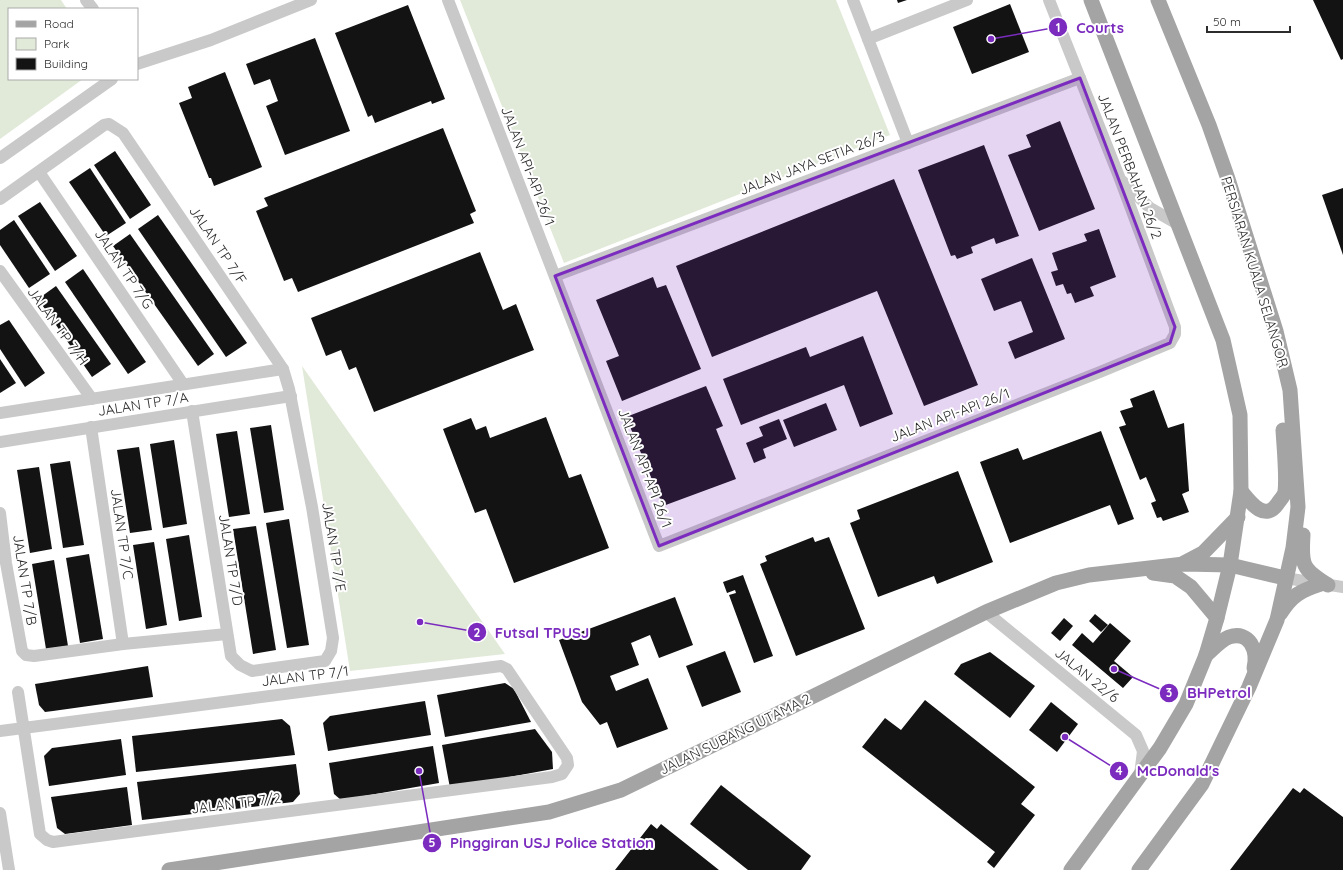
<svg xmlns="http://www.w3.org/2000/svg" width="1343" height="870" viewBox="0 0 1343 870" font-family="Quicksand,sans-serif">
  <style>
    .green { fill: #e1ead8 }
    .building { fill: #131313 }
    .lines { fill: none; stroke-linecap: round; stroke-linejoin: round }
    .minor { stroke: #c9c9c9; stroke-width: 12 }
    .major { stroke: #a4a4a4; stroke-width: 15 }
    .marked { fill: #7b2cbf; fill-opacity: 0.2; stroke: #7b2cbf; stroke-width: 3; stroke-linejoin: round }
    .labels { text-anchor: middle; stroke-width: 4; stroke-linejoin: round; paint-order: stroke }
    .street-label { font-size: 14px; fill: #2c2c2c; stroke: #fff }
    .leader { fill: none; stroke: #7b2cbf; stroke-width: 1.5 }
    .callout-dot { fill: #7b2cbf; stroke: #fff; stroke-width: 1.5 }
    .mark-label { font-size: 12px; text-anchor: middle; font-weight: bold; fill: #fff }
    .callout-label { font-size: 15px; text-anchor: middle; font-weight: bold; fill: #7b2cbf; stroke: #fff; stroke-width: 4; stroke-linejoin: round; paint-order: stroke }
  </style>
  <rect width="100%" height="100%" fill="#fff"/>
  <g class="green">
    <polygon points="0,0 61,0 67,9 9,9 9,79 83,79 0,139"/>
    <polygon points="460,0 836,0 890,135 564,263"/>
    <polygon points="302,366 505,654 350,671"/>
  </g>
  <g class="building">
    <polygon points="897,0 907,0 898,3"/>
    <polygon points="1313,0 1343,0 1343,59 1341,60"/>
    <polygon points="1010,4 1029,52 972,74 953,27"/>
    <polygon points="408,5 445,99 432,104 431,101 375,123 372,115 368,117 335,33"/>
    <polygon points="315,38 350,131 285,155 266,106 278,101 270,79 254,85 246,64"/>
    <polygon points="225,72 262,167 214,186 211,178 209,178 179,103 192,98 188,87"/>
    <polygon points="1060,121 1095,209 1039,231 1008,155 1031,147 1026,135"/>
    <polygon points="443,128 476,211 470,214 474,223 298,292 292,278 284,281 256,211 268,206 264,198"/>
    <polygon points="984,145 1019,236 996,244 994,238 971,247 973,253 957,259 955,255 951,256 918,170"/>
    <polygon points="115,151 151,205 130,219 94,165"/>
    <polygon points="90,168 126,223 106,236 69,182"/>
    <polygon points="894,179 978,385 924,406 877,291 712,357 676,266"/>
    <polygon points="1343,188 1343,255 1322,195"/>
    <polygon points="40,202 77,256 55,271 18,216"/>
    <polygon points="158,215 247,343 226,357 138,229"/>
    <polygon points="14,220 50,274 29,288 0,245 0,230"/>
    <polygon points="1099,229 1116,277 1090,287 1094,296 1075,303 1071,293 1067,294 1063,284 1056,286 1051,272 1058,270 1052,253 1087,241 1084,234"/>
    <polygon points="130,234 214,354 198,366 113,246"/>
    <polygon points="480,252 503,310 516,304 534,350 374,412 356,367 349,370 341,350 326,356 311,318"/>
    <polygon points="1032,258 1065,339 1015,359 1008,342 1033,332 1021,301 994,311 981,279"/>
    <polygon points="83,269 146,362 128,374 65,282"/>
    <polygon points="653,277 657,288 666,285 701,369 622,401 606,361 619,356 596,300"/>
    <polygon points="56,286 111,364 92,377 38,299"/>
    <polygon points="9,320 45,373 25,387 0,349 0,325"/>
    <polygon points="863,336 893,414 860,427 844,385 741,425 723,379 806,347 810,357"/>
    <polygon points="0,359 16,383 0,393"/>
    <polygon points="706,386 723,426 716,429 736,479 663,506 626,417"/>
    <polygon points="1154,390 1168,428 1184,423 1189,491 1182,494 1189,512 1163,521 1161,517 1157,518 1151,503 1156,501 1146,477 1140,480 1119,427 1126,425 1120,411 1133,407 1130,399"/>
    <polygon points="826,403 837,430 794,447 783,420"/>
    <polygon points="546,417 569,478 581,474 609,548 514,583 486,509 475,513 443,429 471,418 476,430 486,426 490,438"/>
    <polygon points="779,419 787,439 763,449 766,458 754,463 746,443 763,436 759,427"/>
    <polygon points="271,425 284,510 264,513 250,428"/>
    <polygon points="237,431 250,514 229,517 216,434"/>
    <polygon points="1101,431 1134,519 1118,525 1110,505 1010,543 980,462 1018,448 1023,460"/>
    <polygon points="174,440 187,524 163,528 150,444"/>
    <polygon points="139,447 152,530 130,533 117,450"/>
    <polygon points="70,461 84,545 63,548 50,464"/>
    <polygon points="39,467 52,549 30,553 17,470"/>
    <polygon points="958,471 993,562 937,584 934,576 878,597 850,523 860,519 857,510"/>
    <polygon points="289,519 309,645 287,648 266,523"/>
    <polygon points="256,526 276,650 253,654 233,529"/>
    <polygon points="189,535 202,617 179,621 166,539"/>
    <polygon points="813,537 815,542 829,537 865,629 796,656 760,564 767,561 765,556"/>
    <polygon points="154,542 167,625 146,629 133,545"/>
    <polygon points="89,554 103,639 80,643 66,558"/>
    <polygon points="54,560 68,646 46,649 32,564"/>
    <polygon points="743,575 773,656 754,663 729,595 736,593 735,590 727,593 723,582"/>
    <polygon points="675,597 693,645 659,658 650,635 631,643 639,665 610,676 616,691 648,678 668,729 617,748 607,722 600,725 582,702 559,640"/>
    <polygon points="1095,614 1108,625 1101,632 1089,621"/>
    <polygon points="1064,618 1073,626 1060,641 1051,633"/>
    <polygon points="1110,623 1131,641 1114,661 1133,677 1123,688 1072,645 1082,633 1093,643"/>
    <polygon points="725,651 741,692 702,707 686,666"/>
    <polygon points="990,652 1035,686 1010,718 954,674 961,664"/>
    <polygon points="148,666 153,697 53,711 45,712 39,705 35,684"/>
    <polygon points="505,683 514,689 531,722 445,737 437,695"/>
    <polygon points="925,700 1035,787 1021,804 1035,815 994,868 987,862 995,852 862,747 885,718 901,730"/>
    <polygon points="425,701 431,735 328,751 323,723 330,716"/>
    <polygon points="1051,702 1078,724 1057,752 1029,730"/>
    <polygon points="282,719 290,726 295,755 136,772 132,736"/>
    <polygon points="535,729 552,752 553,769 450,788 442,745"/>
    <polygon points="121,739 126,775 49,786 44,756 52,748"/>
    <polygon points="433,746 439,783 341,800 334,794 329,763"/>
    <polygon points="296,764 300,794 293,802 142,820 137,782"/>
    <polygon points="721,785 811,856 801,870 748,870 690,824"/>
    <polygon points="127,787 132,825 65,834 57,828 51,797"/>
    <polygon points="1293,788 1300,793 1304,788 1343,817 1343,870 1230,870"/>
    <polygon points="651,824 657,829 661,824 719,870 615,870"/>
  </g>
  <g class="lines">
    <g class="minor">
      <polyline points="86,0 93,9"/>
      <polyline points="448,0 659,546 1100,372 1170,343 1175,334 1175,327 1120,179 1049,0"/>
      <polyline points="853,0 908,143"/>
      <polyline points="868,39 967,0"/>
      <polyline points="137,64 211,40 311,0"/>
      <polyline points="0,158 112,79"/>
      <polyline points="39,172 183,384"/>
      <polyline points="1122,181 1150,208 1176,223"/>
      <polyline points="0,199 104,125 109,124 123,133 283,369 289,389 312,507 333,638 331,651 325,661 252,671 240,665 231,656 192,411"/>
      <polyline points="0,271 92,399"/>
      <polyline points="555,276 1080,78"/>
      <polyline points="0,413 283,369"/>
      <polyline points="91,427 123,644"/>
      <polyline points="0,442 291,396"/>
      <polyline points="0,513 6,563 22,651 26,655 34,656 123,644 227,634"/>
      <polyline points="1285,578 1343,587"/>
      <polyline points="986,612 1136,735 1143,751 1140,775"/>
      <path d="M0,731c167,-22 334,-43 501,-65l6,3 60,89 1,7 -6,9 -10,3 -499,65 -6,-2 -7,-6 -22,-142"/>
      <polyline points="0,813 9,870"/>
    </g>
    <g class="major">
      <path d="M1241,491c9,11 24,32 37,12 2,-3 6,-7 7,-11 2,-15 -1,-45 -2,-62"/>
      <path d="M1303,535c-2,30 -1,34 25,50"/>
      <polyline points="1184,563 1203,553 1238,517"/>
      <polyline points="1153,573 1175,576 1191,587 1217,618"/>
      <path d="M1280,614c12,-19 20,-23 41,-30"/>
      <path d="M1206,655c7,-6 15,-15 23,-18 21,-7 29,14 25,31"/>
      <polyline points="169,870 549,812 621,790 986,612 1056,583 1089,575 1184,564 1230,565 1285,578"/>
      <polyline points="1071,870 1160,748 1186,704 1206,655 1217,618 1230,565 1241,491 1240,415 1223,340 1091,0"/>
      <polyline points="1139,870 1202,784 1249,687 1277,620 1293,548 1298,507 1290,390 1276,331 1228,179 1209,125 1158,0"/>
    </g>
  </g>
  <path class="marked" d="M1080,78l95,249 -5,16 -511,203 -104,-270z"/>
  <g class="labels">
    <g class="street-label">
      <text transform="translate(812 163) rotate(-21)" y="5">JALAN JAYA SETIA 26/3</text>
      <text transform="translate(528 166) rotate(69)" y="5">JALAN API-API 26/1</text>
      <text transform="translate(1130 166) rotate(69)" y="5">JALAN PERBAHAN 26/2</text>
      <text transform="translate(218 245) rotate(56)" y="5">JALAN TP 7/F</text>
      <text transform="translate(124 269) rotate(56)" y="5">JALAN TP 7/G</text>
      <text transform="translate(1255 272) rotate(73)" y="5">PERSIARAN KUALA SELANGOR</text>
      <text transform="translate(58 326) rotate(54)" y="5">JALAN TP 7/H</text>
      <text transform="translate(143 404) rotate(-9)" y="5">JALAN TP 7/A</text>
      <text transform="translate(950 415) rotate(-21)" y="5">JALAN API-API 26/1</text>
      <text transform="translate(645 468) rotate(69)" y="5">JALAN API-API 26/1</text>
      <text transform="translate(122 534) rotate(82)" y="5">JALAN TP 7/C</text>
      <text transform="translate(334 547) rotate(81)" y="5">JALAN TP 7/E</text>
      <text transform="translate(231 560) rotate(81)" y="5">JALAN TP 7/D</text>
      <text transform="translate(25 580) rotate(81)" y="5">JALAN TP 7/B</text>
      <text transform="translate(1087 675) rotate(39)" y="5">JALAN 22/6</text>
      <text transform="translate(305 676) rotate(-7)" y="5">JALAN TP 7/1</text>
      <text transform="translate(735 734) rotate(-26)" y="5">JALAN SUBANG UTAMA 2</text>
      <text transform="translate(236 803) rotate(-7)" y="5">JALAN TP 7/2</text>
    </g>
  </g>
  <path class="leader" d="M991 39L1058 27M420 622L477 632M1114 669L1169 693M1065 737L1119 771M419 771L432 843"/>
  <g class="callout-dot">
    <circle cx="991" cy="39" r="4"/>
    <circle cx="420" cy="622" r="4"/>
    <circle cx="1114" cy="669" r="4"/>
    <circle cx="1065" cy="737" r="4"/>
    <circle cx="419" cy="771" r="4"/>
    <circle cx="1058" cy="27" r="10"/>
    <circle cx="477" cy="632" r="10"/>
    <circle cx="1169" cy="693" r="10"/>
    <circle cx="1119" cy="771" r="10"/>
    <circle cx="432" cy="843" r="10"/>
  </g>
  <g class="mark-label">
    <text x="1058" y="32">1</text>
    <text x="477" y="637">2</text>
    <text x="1169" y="697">3</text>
    <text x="1119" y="775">4</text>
    <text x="432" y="847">5</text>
  </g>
  <g class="callout-label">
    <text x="1100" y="33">Courts</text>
    <text x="542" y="638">Futsal TPUSJ</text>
    <text x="1219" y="698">BHPetrol</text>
    <text x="1178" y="776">McDonald's</text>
    <text x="552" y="848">Pinggiran USJ Police Station</text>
  </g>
  <rect x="8" y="8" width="130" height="72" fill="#ffffff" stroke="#ababab"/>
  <rect x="16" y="21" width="20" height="6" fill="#a4a4a4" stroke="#ababab"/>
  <text x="44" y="28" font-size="12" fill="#2c2c2c">Road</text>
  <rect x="16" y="38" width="20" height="12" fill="#e1ead8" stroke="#ababab"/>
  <text x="44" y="48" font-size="12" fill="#2c2c2c">Park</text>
  <rect x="16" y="58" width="20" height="12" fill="#131313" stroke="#ababab"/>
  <text x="44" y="68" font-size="12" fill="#2c2c2c">Building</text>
  <path d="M1207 26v6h83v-6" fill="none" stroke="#2c2c2c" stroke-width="2"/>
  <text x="1213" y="26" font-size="12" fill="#2c2c2c" stroke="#ffffff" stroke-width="3" paint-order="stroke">50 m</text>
</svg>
